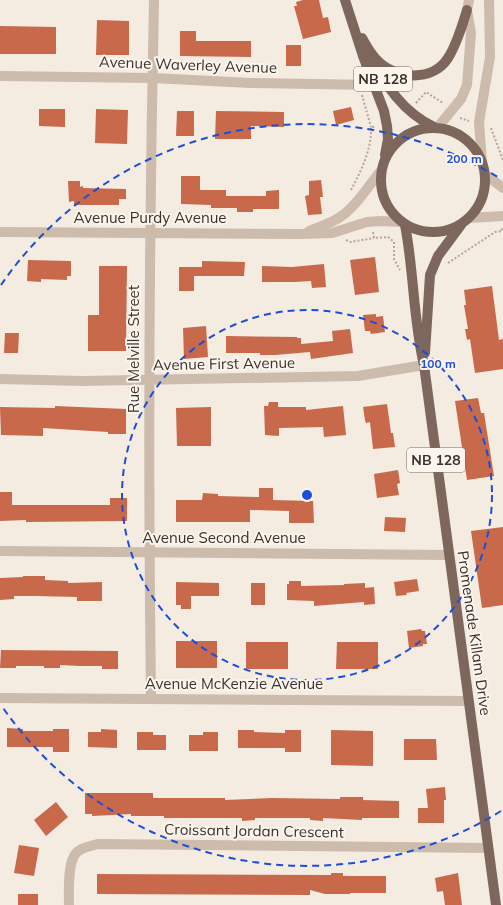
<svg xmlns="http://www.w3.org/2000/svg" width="503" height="905" viewBox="0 0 503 905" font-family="Mulish,sans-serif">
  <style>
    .building { fill: #c8694b }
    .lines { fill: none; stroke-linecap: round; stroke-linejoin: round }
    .path { stroke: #b9a596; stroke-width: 2; stroke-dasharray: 2 2; stroke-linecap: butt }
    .minor { stroke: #cdbbac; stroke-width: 10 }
    .tertiary { stroke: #cdbbac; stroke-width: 10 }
    .primary { stroke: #7d675c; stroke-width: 10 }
    .ring { fill: none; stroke: #1d4ed8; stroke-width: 2; stroke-dasharray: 7 5 }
    .labels { text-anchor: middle; stroke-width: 4; stroke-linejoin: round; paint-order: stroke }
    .shield { fill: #fbf5ee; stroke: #756b66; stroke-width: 1 }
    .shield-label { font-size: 14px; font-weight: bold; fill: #3b302b }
    .street-label { font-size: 15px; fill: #3b302b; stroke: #fbf5ee }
    .centre { fill: #1d4ed8; stroke: #fbf5ee; stroke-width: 2 }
    .ring-label { font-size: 12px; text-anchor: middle; font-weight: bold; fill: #1d4ed8; stroke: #fbf5ee; stroke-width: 4; stroke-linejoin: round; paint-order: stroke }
  </style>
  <rect width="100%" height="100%" fill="#f4ebe1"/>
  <g class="building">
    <polygon points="303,0 319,0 323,18 328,17 331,32 303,39 294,6 297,6 296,2"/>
    <polygon points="97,20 129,21 129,55 96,55"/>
    <polygon points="0,26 56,27 56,54 0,54"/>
    <polygon points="180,31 196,31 196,41 251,41 251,57 180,56"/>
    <rect x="286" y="45" width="15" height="21"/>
    <polygon points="351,107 354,120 336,125 333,111"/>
    <polygon points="39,109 65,109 65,127 39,126"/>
    <polygon points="96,109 128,110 127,144 95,143"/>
    <polygon points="177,111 194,111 194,136 176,136"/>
    <polygon points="216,111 284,112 284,127 251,126 251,139 215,139"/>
    <polygon points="181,176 200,176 200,190 226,190 226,196 266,196 266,191 279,190 279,209 253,209 253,212 237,212 237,208 211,208 211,205 181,204"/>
    <polygon points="321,180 323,197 320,197 322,214 308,215 305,196 309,195 309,181"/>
    <polygon points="68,181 80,181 80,187 83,186 83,188 126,189 126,199 119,199 119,205 74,205 74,201 69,202"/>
    <polygon points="375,257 379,292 355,295 350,260"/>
    <polygon points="28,260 71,261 71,276 67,276 67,280 41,279 41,282 27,281"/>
    <polygon points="202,261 245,262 244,276 194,276 194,291 179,291 179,267 202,267"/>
    <polygon points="324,264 326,287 312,288 311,281 295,282 262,282 262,266 292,267"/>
    <polygon points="99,266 127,266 126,351 88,351 88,315 99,315"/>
    <polygon points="492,286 499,340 503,339 503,369 475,373 470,339 467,340 465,329 468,329 464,305 466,305 464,290"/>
    <polygon points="376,314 376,317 383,316 385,332 371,334 370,331 365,331 363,315"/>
    <polygon points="206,326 208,357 184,359 183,328"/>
    <polygon points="350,329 353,353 311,359 310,352 275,355 260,355 260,353 226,353 226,336 297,337 297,338 301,338 301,344 333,341 332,331"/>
    <polygon points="5,333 19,333 18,353 4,353"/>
    <polygon points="478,398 481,413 484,413 494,476 467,480 455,401"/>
    <polygon points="269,402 278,402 278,407 306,407 306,410 343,406 346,435 324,437 323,427 279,428 279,436 265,435 264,406 268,406"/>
    <polygon points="387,404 391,433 393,433 395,447 373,449 370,422 366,423 365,420 363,407"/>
    <polygon points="55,406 126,409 126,434 108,434 108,432 43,428 43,436 1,435 0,407 55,408"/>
    <polygon points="211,407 211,446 177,446 176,408"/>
    <polygon points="398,470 400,483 397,484 399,495 377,498 374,474"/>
    <polygon points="259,488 273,488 273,500 313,501 314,523 289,523 289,511 250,510 250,522 176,522 176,500 202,500 203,493 218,494 218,496 259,497"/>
    <polygon points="0,492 12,492 12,505 110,505 110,498 127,498 127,521 26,522 26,520 0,521"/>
    <polygon points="385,517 406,518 405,532 384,531"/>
    <polygon points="503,527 503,605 482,608 471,531"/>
    <polygon points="23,576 45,576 45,580 68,581 68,583 102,582 102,601 77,601 77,597 36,596 14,596 14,599 0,600 0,578 23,577"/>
    <polygon points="417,579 419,591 406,593 407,595 396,596 394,582"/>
    <polygon points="289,581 301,581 301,586 344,585 344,584 365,583 365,588 374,587 375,604 364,605 364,602 314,606 314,601 287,600 287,584 289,584"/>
    <polygon points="176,582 219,583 219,596 191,596 191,609 181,609 181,605 176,605"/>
    <rect x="251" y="583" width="14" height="22"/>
    <polygon points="421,629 422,631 425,631 427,644 423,644 423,646 409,648 407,631"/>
    <rect x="176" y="641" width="41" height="27"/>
    <rect x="246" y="642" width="42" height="27"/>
    <polygon points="337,642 378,642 378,669 336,669"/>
    <polygon points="1,650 118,651 118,669 102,669 102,666 80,666 60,665 60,668 44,668 44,666 16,666 16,668 0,668"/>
    <polygon points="7,728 23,729 23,731 53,731 53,729 69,729 69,752 53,752 53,747 7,747"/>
    <polygon points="101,729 117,730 117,748 88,747 88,732 101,732"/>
    <polygon points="238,730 254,730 254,732 285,733 285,730 301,730 301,752 285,752 285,748 238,748"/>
    <polygon points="331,730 373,731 373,766 331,765"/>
    <polygon points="137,732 153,732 153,735 166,735 166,750 137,750"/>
    <polygon points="203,732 218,732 218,751 189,751 189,735 203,735"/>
    <polygon points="404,739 436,739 437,760 404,760"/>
    <polygon points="445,787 446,800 444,800 444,823 418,823 418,808 428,808 426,789"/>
    <polygon points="85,793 153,793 153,798 225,798 225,800 272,798 340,799 340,797 363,797 363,800 399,801 399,818 362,818 362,820 323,818 323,821 310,820 310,818 255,818 255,820 242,821 242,818 164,818 164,816 131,816 131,814 92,816 92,814 85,814"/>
    <polygon points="56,802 68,817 46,836 34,820"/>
    <polygon points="19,845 39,848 34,876 14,873"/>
    <polygon points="331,873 343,873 343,876 386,876 386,893 350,893 350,894 325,894 310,890 310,895 97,894 97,874 331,875"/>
    <polygon points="458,873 462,905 445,905 443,891 437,892 435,878"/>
    <rect x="18" y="894" width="20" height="11"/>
  </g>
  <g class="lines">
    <g class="path">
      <polyline points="362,95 371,127"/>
      <polyline points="416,103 426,92 443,103"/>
      <polyline points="460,118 469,121"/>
      <polyline points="491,128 503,160"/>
      <path d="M351,190c10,-19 21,-41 20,-63h5"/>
      <polyline points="373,232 374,238 388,237 394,242 394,259 400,270"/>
      <polyline points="346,240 350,242 374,238"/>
      <polyline points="448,263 495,232 502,231 501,227"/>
    </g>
    <g class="minor">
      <polyline points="0,76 153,78 251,83 374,85"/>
      <polyline points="0,379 83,381 358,376 424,365"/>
      <polyline points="0,551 448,555"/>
      <polyline points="0,698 468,701"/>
      <path d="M151,698c-3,-232 -2,-465 3,-698"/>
      <path d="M69,905c0,-13 -2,-44 8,-53 5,-5 14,-6 21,-8l390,4"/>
    </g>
    <g class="tertiary">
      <polyline points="438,127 461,99 467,85 471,33 467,10 469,0"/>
      <polyline points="482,162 479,122 490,57 489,0"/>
      <polyline points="485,174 503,188"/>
      <polyline points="469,218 503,216"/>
      <path d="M309,231c12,-5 24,-8 34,-16 15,-11 25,-29 37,-43"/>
      <polyline points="0,232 300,234 332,233 367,222 381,221 400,222"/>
    </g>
    <g class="primary">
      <polyline points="345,0 363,56 384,111 387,126 388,139 385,155"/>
      <path d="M362,38c4,7 8,15 14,21 18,20 56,24 72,-1 9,-14 14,-32 19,-48"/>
      <path d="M370,56c16,30 33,56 64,71"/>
      <circle cx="433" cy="180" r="52"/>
      <path d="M405,225c9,46 8,94 19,140l72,540"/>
      <polyline points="425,353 430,275 438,256 461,225"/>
    </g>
  </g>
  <g class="ring">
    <circle cx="307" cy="495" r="185"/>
    <path d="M501 811A371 371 0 0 1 1 705M1 285A371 371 0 0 1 501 179"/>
  </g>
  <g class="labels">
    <g class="shield">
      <rect x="354" y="67" width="58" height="24" rx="3"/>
      <rect x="407" y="448" width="58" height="24" rx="3"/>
    </g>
    <g class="shield-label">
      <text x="383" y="84">NB 128</text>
      <text x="436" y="465">NB 128</text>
    </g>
    <g class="street-label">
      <text transform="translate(188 65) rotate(2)" y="5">Avenue Waverley Avenue</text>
      <text x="150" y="223">Avenue Purdy Avenue</text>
      <text transform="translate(134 349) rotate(-90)" y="5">Rue Melville Street</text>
      <text transform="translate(224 364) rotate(-1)" y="5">Avenue First Avenue</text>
      <text x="224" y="543">Avenue Second Avenue</text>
      <text transform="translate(474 633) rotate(82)" y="5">Promenade Killam Drive</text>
      <text x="234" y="689">Avenue McKenzie Avenue</text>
      <text transform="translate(254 831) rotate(1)" y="5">Croissant Jordan Crescent</text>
    </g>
  </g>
  <circle cx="307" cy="495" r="6" class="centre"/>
  <g class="ring-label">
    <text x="464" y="163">200 m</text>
    <text x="438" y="368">100 m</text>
  </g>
</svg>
